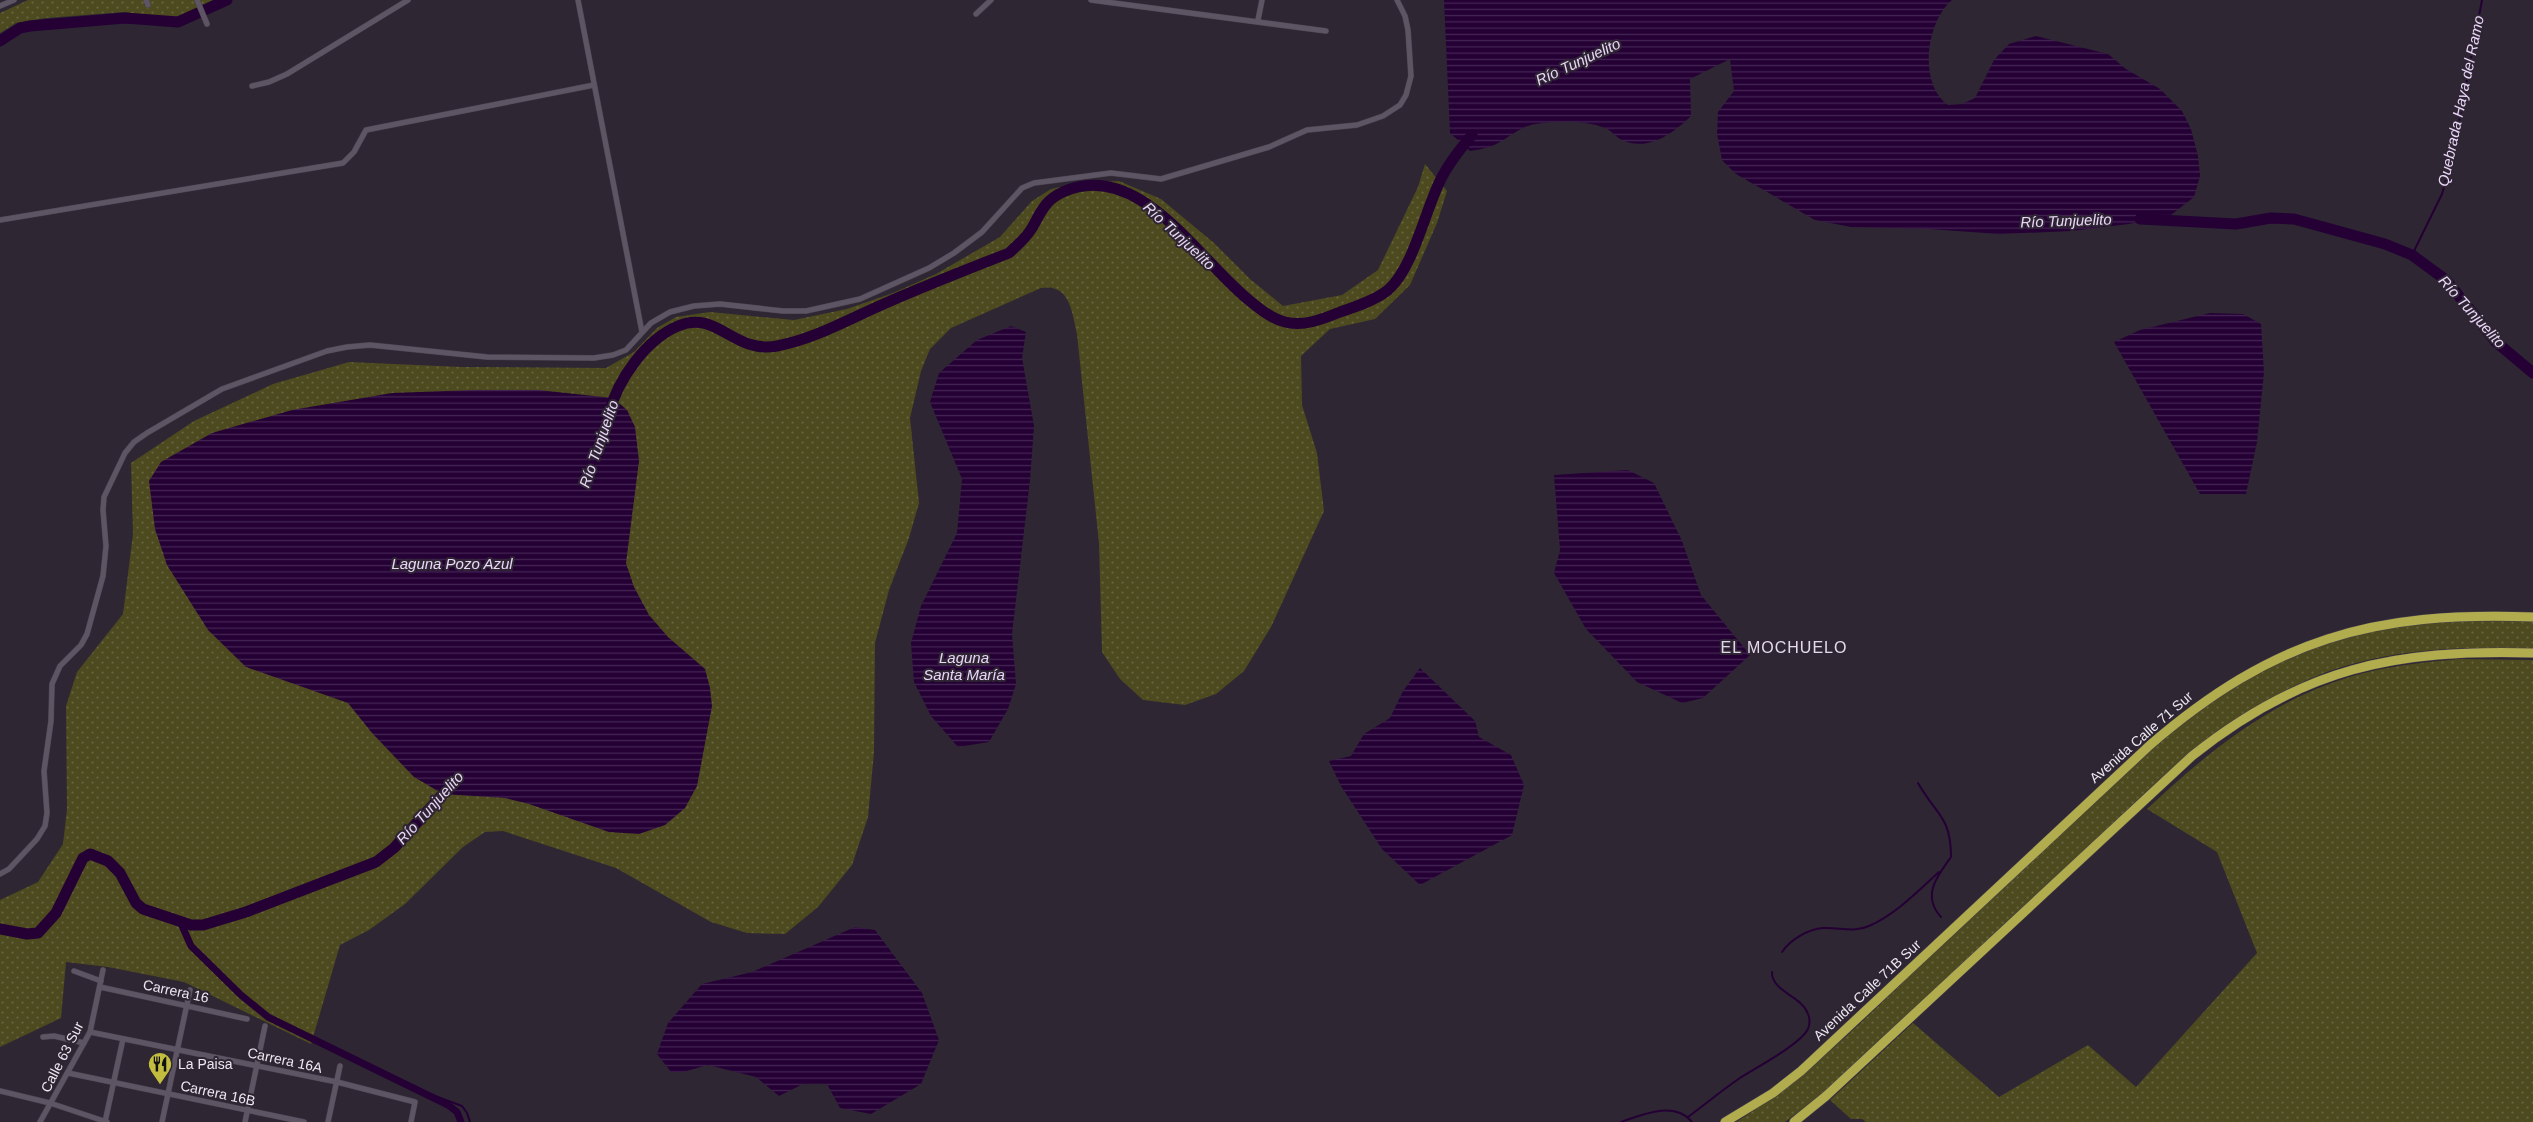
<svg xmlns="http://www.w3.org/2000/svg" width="2533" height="1122" viewBox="0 0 2533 1122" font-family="Arial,sans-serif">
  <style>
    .grass { fill: url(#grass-dots) }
    .water { fill: url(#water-rules) }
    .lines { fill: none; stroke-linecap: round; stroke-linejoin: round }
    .stream { stroke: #240035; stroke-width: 2 }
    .canal { stroke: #240035; stroke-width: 7 }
    .river { stroke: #240035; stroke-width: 11 }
    .minor-casing { stroke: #4a434e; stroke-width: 6 }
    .trunk-casing { stroke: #4a434e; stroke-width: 10 }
    .minor { stroke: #5e5564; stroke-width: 5 }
    .trunk { stroke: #b1ac4d; stroke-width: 9 }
    .labels { text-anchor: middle; stroke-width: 4; stroke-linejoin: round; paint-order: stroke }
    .street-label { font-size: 14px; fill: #eee8f1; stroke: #2e2633 }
    .poi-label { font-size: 14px; fill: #eee8f1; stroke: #2e2633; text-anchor: start }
    .water-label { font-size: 15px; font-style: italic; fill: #ebd6f9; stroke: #2e2633 }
    .quarter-label { font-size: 16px; letter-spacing: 1px; fill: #e4d9eb; stroke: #2e2633 }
  </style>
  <defs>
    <pattern id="grass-dots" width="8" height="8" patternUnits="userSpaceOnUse" patternTransform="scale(1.25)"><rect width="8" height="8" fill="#4c4a1e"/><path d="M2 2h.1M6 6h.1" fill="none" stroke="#66643f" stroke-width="1.8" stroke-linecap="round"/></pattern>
    <pattern id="water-rules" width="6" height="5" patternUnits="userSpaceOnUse" patternTransform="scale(1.25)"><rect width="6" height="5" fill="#240035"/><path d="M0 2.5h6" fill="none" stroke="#442553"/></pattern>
  </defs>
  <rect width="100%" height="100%" fill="#2e2633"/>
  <g class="grass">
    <polygon points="28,0 213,0 180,16 166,18 124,12 46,18 16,23 0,33 0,13"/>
    <path d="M1425,164l22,27 -10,32 -27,62 -35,34 -45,10 -29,27 1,49 15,48 7,58 -53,116 -27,44 -28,23 -31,11 -42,-5 -23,-21 -18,-27 -3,-109 -22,-209c-5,-22 -7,-51 -36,-46l-90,40 -21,21 -9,22 -11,47 9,85 -10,35 -20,52 -14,53 -1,109 -6,65 -16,48 -34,42 -33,27 -38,-1 -36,-11 -95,-54 -113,-37 -18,1 -22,15 -58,57 -36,26 -29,15 -29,99 -127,-62 -76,-15 -42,-5 -5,56 -61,29v-147l38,-18 25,-38 4,-35 -1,-103 11,-34 46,-58 10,-80 -2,-71 63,-42 79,-37 76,-22 112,5 145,1 28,-16 23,-24 19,-11 34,-5 84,8 53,-11 46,-16 43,-19 64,-37 32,-36 19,-12 30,-6 38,-2 42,18 53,44 36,36 33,27 59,-11 36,-25 40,-83z"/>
    <path d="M2473,619l60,2v28c-68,-3 -141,-1 -206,23 -109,41 -181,121 -264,199 -79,73 -157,146 -235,219l-43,32h-49c73,-46 133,-107 195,-167 54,-52 109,-102 164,-154 49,-45 98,-93 157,-126 68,-37 145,-52 221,-56z"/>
    <path d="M2458,659l75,1v462h-667l-4,-3h-11l-21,-19 83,-77 86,74 89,-52 48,42 121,-134 -40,-101 -70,-43c65,-61 133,-116 221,-137 29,-7 60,-10 90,-13z"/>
  </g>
  <g class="water">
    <path d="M1444,0h508c-26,22 -34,84 -4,105l14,-1 13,-6 19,-38 15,-16 27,-8 72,18 18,15 34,20 22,22 9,18 7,27 2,20 -6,21 -23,18 -42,9 -58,7 -72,3 -70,-5 -78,-2 -36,-7 -79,-46 -14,-14 -5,-26 1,-22 16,-21 -4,-32 -40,20 1,37c-18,18 -45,37 -71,23 -5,-3 -9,-9 -15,-11 -20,-8 -48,-7 -69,-4 -20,3 -29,17 -47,23 -6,2 -13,3 -19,4l-20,-18z"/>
    <polygon points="2210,313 2243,314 2261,324 2264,372 2257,442 2246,494 2200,494 2114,342 2140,330"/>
    <polygon points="1011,326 1026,332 1022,358 1034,426 1030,480 1012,634 1016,684 1008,709 989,742 958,747 931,716 914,682 911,643 921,606 957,533 962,479 930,402 939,373 977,340"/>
    <polygon points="474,390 538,390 613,398 627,410 635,427 639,461 626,563 634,587 649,615 668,637 705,669 710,688 712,706 697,786 685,808 665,825 639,834 609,832 529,804 505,798 443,794 414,777 372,733 348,703 246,667 208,630 167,565 155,529 149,481 161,462 212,433 292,410 392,393"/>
    <polygon points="1628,470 1654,483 1682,541 1701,595 1750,655 1703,698 1682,703 1637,682 1586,629 1554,573 1560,550 1554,475"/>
    <polygon points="1420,668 1475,721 1479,737 1511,755 1524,785 1512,835 1420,885 1382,849 1341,786 1329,761 1351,756 1364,734 1390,718 1403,691"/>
    <polygon points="855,927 875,930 922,993 939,1040 921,1084 871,1114 840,1108 827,1084 803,1084 779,1096 756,1077 708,1065 683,1072 671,1072 657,1054 668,1023 702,984 752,972"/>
  </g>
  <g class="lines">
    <g class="stream">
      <polyline points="2412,255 2442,194 2452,159 2482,0"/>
      <path d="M1918,783c18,32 33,33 33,74 -13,18 -30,38 -10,60"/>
      <path d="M1782,952c8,-12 26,-23 41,-24 16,-1 31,5 46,-2 26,-11 49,-35 70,-54"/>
      <polyline points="408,1086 462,1106 467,1113 470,1122"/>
      <path d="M1688,1117c16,-12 32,-25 49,-37 16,-11 63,-35 71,-51 2,-5 2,-10 0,-15 -5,-17 -37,-23 -36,-42"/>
      <path d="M1621,1122c20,-7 54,-22 71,0"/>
    </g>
    <polyline class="canal" points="180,921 191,946 241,995 268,1017 448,1105 457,1112 461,1122"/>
    <g class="river">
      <polyline points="0,41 20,28 30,26 125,18 178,22 227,0"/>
      <polyline points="2140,219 2236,224 2271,218 2294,219 2385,244 2412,255 2446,280 2496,342 2533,373"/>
      <path d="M609,413c9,-33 36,-73 69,-87 39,-17 55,28 99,20 38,-7 74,-28 109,-43 41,-18 82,-34 123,-50 9,-8 17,-15 23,-25 9,-16 13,-28 31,-36 76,-34 136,69 187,109 10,8 22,18 35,21 18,5 38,-3 55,-10 15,-5 36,-12 48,-22 25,-21 37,-79 52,-109 8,-17 20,-32 32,-46"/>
      <polyline points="0,929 27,934 38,933 56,913 83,858 90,854 108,861 120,873 136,903 143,909 191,925 203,925 246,912 376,862 394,848 453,783"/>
    </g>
    <g class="minor-casing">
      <g id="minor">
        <polyline points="146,0 148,5"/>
        <polyline points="197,0 207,24"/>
        <polyline points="578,0 642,332"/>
        <polyline points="1091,0 1326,31"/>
        <polyline points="0,6 14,0"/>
        <polyline points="976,14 991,0"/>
        <polyline points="1258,20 1262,0"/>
        <polyline points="252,86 269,82 287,74 408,0"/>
        <polyline points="0,220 343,163 354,152 366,130 594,85"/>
        <polyline points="0,874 9,869 37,839 45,826 47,813 44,771 51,721 52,684 60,666 81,645 87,634 103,576 106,546 103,510 104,497 125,453 134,442 147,433 222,389 327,351 347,347 370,345 487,357 594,358 613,355 626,350 651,323 670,312 694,306 720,304 783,311 806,311 860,299 929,268 954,253 982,232 1022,188 1034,183 1111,173 1161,179 1269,147 1307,130 1357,125 1383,116 1400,105 1406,95 1411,76 1408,30 1405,16 1397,0"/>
        <polyline points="74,971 101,981"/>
        <polyline points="100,987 247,1019"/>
        <polyline points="90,1032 337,1082 415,1102 411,1122"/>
        <polyline points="43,1037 54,1036 84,1043"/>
        <polyline points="68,1073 304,1122"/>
        <polyline points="0,1091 50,1103 107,1122"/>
        <polyline points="40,1122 90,1032 103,970"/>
        <polyline points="105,1122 123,1039"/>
        <polyline points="162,1122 190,990"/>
        <polyline points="245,1122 265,1026"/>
        <polyline points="328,1122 340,1066"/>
      </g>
    </g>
    <g class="trunk-casing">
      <g id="trunk">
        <path d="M1725,1122l48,-29 28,-22 349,-326c123,-106 223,-134 383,-128"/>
        <path d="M1794,1122l32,-26 366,-340c110,-88 203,-107 341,-103"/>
      </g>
    </g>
    <use href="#minor" class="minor"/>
    <use href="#trunk" class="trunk"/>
  </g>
  <defs>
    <g id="restaurant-pin" transform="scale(1.25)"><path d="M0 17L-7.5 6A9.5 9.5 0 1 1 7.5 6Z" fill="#c2bd3f" stroke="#2e2633"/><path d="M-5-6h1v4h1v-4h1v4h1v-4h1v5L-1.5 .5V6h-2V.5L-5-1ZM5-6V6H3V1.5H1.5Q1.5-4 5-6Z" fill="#111"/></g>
  </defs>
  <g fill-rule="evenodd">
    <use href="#restaurant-pin" x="160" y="1064"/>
  </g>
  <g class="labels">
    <g class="street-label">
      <text transform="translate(2141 737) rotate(-41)" y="5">Avenida Calle 71 Sur</text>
      <text transform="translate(1867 990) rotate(-43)" y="5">Avenida Calle 71B Sur</text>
      <text transform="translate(176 991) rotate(12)" y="5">Carrera 16</text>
      <text transform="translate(62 1057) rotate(-63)" y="5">Calle 63 Sur</text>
      <text transform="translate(285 1060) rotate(12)" y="5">Carrera 16A</text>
      <text transform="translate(218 1093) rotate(12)" y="5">Carrera 16B</text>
    </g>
    <g class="poi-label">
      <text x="178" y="1069">La Paisa</text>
    </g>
    <g class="water-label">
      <text transform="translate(1578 62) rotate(-25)" y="5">Río Tunjuelito</text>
      <text transform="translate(2461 101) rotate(-78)" y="5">Quebrada Haya del Ramo</text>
      <text transform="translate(2066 221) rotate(-2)" y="5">Río Tunjuelito</text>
      <text transform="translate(1179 236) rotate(43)" y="5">Río Tunjuelito</text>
      <text transform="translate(2472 312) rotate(48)" y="5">Río Tunjuelito</text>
      <text transform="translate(599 444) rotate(-71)" y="5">Río Tunjuelito</text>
      <text x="452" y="569">Laguna Pozo Azul</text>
      <text x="964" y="663">Laguna<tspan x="964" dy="17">Santa María</tspan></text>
      <text transform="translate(430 808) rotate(-48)" y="5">Río Tunjuelito</text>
    </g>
    <g class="quarter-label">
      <text x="1784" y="653">EL MOCHUELO</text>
    </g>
  </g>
</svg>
